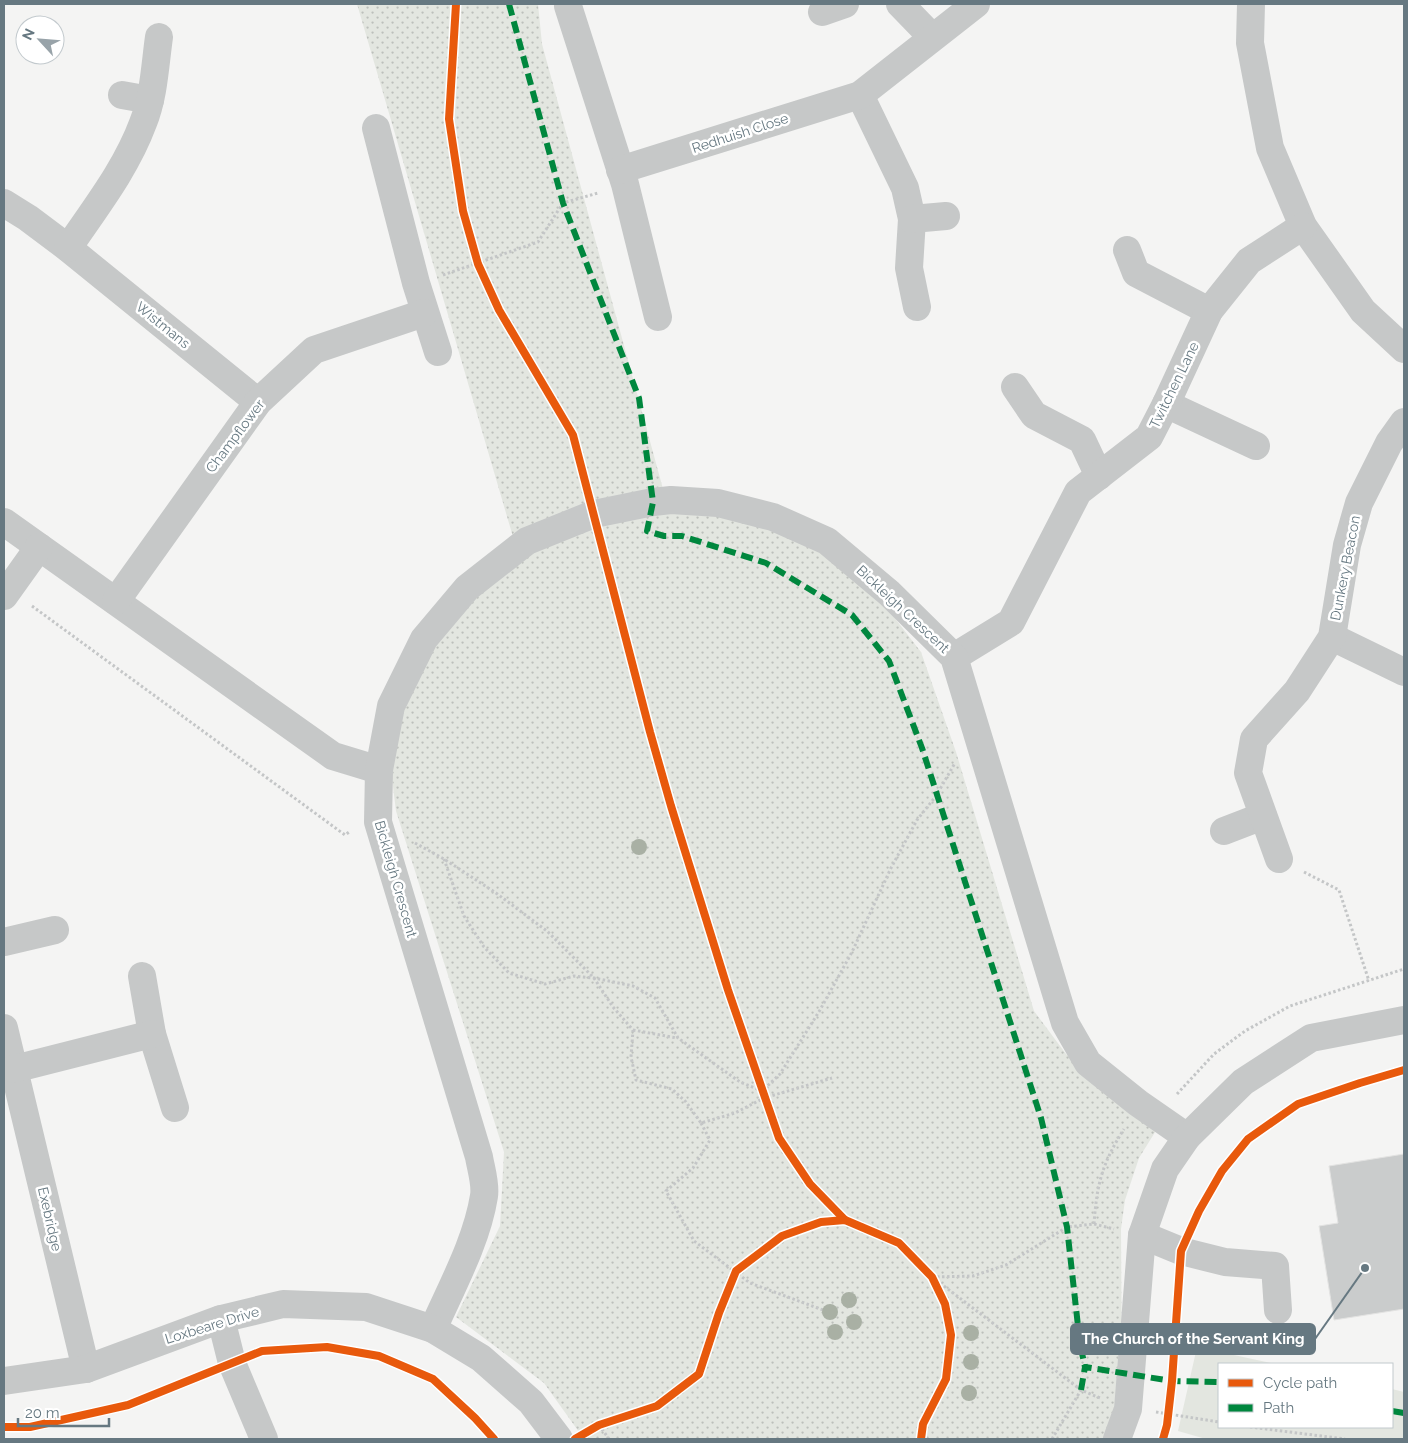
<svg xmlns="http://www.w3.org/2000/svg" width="1408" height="1443" viewBox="0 0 1408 1443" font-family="Raleway,sans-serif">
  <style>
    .grass { fill: #e3e6e0 }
    .park { fill: url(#park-dots) }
    .building { fill: #cacccc; stroke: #e3e3e2 }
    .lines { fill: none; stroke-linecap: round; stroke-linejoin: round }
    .path { stroke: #c4c6c7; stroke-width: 3; stroke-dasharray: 2.5 2.5; stroke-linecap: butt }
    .minor { stroke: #c6c8c8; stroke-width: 28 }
    .quiet { stroke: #00873e; stroke-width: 6; stroke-dasharray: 12 6; stroke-linecap: butt }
    .cycleway-casing { stroke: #fff; stroke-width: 11 }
    .cycleway { stroke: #e8590c; stroke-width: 8 }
    .tree { fill: #a9b0a4 }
    .labels { text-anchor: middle; stroke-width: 5; stroke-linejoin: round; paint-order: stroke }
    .street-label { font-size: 14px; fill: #667881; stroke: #fff }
    .leader { fill: none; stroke: #667881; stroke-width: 2 }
    .callout-dot { fill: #667881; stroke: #fff; stroke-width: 2 }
    .callout { fill: #667881; stroke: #667881; stroke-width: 2 }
    .callout-label { font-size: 15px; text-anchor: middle; font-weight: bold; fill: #fff }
  </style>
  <defs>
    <pattern id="park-dots" width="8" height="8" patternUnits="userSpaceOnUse" patternTransform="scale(1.25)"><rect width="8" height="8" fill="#e3e6e0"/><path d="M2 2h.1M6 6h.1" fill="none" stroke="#bcbfbb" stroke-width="1.8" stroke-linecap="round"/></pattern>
  </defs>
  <rect width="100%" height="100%" fill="#f4f4f3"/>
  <polygon class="grass" points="1197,1347 1276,1364 1219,1364 1219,1427 1392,1427 1392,1389 1404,1392 1404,1439 1206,1439 1178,1431"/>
  <polygon class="park" points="357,4 538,4 542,44 669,511 724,516 770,528 820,551 880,599 921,652 956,752 1034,1011 1066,1054 1157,1129 1139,1158 1125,1200 1121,1229 1122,1386 1111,1426 1104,1439 584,1439 544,1383 456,1317 500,1226 504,1152 396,811 387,738 434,629 518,554"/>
  <polygon class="building" points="1404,1154 1404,1309 1334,1320 1319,1226 1338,1223 1329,1166"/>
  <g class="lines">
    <g class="path">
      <polyline points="443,275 538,242 563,203 598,193"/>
      <polyline points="32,606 345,835 349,832"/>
      <polyline points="415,843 444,859 496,893 547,931 594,978 613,1007 633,1030 631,1057 636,1080 672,1089 686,1102 701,1123 735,1113 764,1098 832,1078"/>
      <polyline points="444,859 464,916 484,947 509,973 545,984 574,976 594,978 633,986 655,998 678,1038 740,1082 762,1091 780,1074 820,1010 852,952 891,868 917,820 936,796 955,763"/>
      <polyline points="1304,872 1339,890 1369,981"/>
      <polyline points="633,1030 677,1038"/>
      <polyline points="1177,1094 1214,1054 1245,1031 1290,1006 1404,969"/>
      <polyline points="701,1123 710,1140 693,1168 666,1191 694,1241 750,1283 823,1310"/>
      <path d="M1094,1224c3,-41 8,-60 30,-95"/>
      <polyline points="932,1277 1081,1390 1100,1398"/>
      <polyline points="932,1277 973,1276 1006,1265 1067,1227 1094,1224 1114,1229"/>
      <polyline points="1156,1412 1219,1422"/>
      <polyline points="599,1425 609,1439"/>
      <polyline points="1250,1427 1345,1439"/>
      <polyline points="1052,1439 1081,1390"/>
    </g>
    <g class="minor">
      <polyline points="900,4 932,37"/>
      <polyline points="1251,4 1250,43 1270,148 1303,226 1363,311 1404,349"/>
      <polyline points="568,6 625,184 658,317"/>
      <polyline points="822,12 845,4"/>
      <polyline points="122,95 150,100"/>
      <polyline points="860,95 905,188 912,219 909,268 917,307"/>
      <polyline points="376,128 416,283 438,352"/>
      <polyline points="620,170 860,95 976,4"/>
      <polyline points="4,203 28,218 68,248 258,402"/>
      <polyline points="912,219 946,216"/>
      <path d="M68,248c27,-40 58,-79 75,-125 11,-27 12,-58 16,-86"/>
      <polyline points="1127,250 1136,273 1209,311"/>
      <polyline points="1015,387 1034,415 1082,440 1099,476"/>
      <polyline points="1166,404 1256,446"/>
      <polyline points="4,522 333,756 379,770"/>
      <polyline points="4,596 39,547"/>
      <polyline points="116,601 258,402 314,350 424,313"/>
      <polyline points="1332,637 1404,672"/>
      <polyline points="954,657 1011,622 1078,492 1149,437 1166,404 1209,311 1249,261 1303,226"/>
      <polyline points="1224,831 1263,816"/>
      <polyline points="1279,859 1248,773 1254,739 1297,691 1332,637 1347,545 1359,503 1389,443 1404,422"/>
      <polyline points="4,942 55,930"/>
      <polyline points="142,976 152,1034 175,1108"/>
      <polyline points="4,1028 86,1369"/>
      <polyline points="14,1069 152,1034"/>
      <polyline points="1142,1235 1181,1251 1225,1262 1275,1266 1278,1310"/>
      <polyline points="221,1319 232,1363 264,1439"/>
      <path d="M433,1329c18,-41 44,-88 51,-133 2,-12 -3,-27 -5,-39l-101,-335 1,-52 12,-64 33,-67 43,-51 60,-47 67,-27 59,-12 18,-2 47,3 55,14 54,24 62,52 65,64 111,366 23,40 50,40 49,34"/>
      <polyline points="4,1381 86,1369 221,1319 283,1304 366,1307 433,1329 481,1358 531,1402 559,1439"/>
      <polyline points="1117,1439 1128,1409 1142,1235 1165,1169 1187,1137 1243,1082 1311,1038 1404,1020"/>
    </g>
    <g class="quiet">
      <polyline points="509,4 563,203 639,398 653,502 647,531 664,536 682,536 766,563 852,615 889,661 922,748 1041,1118 1067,1227 1080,1344 1085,1367"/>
      <polyline points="1081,1390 1085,1367 1172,1381 1219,1382"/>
      <polyline points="1392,1411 1404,1413"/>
    </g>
    <g class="cycleway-casing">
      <g id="cycleway">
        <polyline points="456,4 449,119 463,211 478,264 499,310 573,435 650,732 671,806 728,990 779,1138 810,1184 845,1220"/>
        <polyline points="4,1427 30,1427 128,1405 262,1351 327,1347 379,1356 433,1379 475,1418 494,1439"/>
        <polyline points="575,1439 599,1425 657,1406 699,1374 719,1313 736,1271 782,1236 821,1222 845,1220 899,1243 932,1277 945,1304 951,1335 946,1379 923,1424 921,1439"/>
        <polyline points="1163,1439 1167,1425 1172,1381 1181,1251 1199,1211 1222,1171 1248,1139 1298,1104 1360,1083 1404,1070"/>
      </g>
    </g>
    <use href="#cycleway" class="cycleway"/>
  </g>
  <g class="tree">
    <circle cx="639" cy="847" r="8"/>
    <circle cx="849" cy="1300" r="8"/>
    <circle cx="830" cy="1312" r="8"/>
    <circle cx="854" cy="1322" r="8"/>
    <circle cx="835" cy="1332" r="8"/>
    <circle cx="971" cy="1333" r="8"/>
    <circle cx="971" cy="1362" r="8"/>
    <circle cx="969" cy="1393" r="8"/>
  </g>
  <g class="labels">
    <g class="street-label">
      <text transform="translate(740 133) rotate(-18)" y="5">Redhuish Close</text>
      <text transform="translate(163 325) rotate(39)" y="5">Wistmans</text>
      <text transform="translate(1174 385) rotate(-64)" y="5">Twitchen Lane</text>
      <text transform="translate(235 436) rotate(-53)" y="5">Champflower</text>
      <text transform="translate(1345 568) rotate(-79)" y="5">Dunkery Beacon</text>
      <text transform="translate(903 609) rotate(43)" y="5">Bickleigh Crescent</text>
      <text transform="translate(396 879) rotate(74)" y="5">Bickleigh Crescent</text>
      <text transform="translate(50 1219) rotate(77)" y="5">Exebridge</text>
      <text transform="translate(212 1325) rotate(-17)" y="5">Loxbeare Drive</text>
    </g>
  </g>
  <path class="leader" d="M1365 1268L1315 1339"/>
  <circle class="callout-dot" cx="1365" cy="1268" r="5"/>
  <rect class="callout" x="1071" y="1324" width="244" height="30" rx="5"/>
  <g class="callout-label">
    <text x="1193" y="1344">The Church of the Servant King</text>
  </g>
  <rect width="1408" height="1443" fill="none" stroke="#667881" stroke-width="10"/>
  <rect x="1218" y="1363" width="175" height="65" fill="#ffffff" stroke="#c2c9cd"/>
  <rect x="1228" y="1379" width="25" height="8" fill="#e8590c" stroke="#c2c9cd"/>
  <text x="1263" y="1388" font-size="15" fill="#667881">Cycle path</text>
  <rect x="1228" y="1404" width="25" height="8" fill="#00873e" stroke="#c2c9cd"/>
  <text x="1263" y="1413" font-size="15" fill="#667881">Path</text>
  <g transform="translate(40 40) rotate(296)"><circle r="24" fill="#ffffff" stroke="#c2c9cd"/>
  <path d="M0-4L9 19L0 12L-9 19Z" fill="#98a3a9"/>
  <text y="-8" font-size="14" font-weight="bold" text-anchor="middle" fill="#667881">N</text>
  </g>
  <path d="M18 1418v8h91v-8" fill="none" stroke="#667881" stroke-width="2.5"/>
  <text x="25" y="1418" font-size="15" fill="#667881" stroke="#ffffff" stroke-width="4" paint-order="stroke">20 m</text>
</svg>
